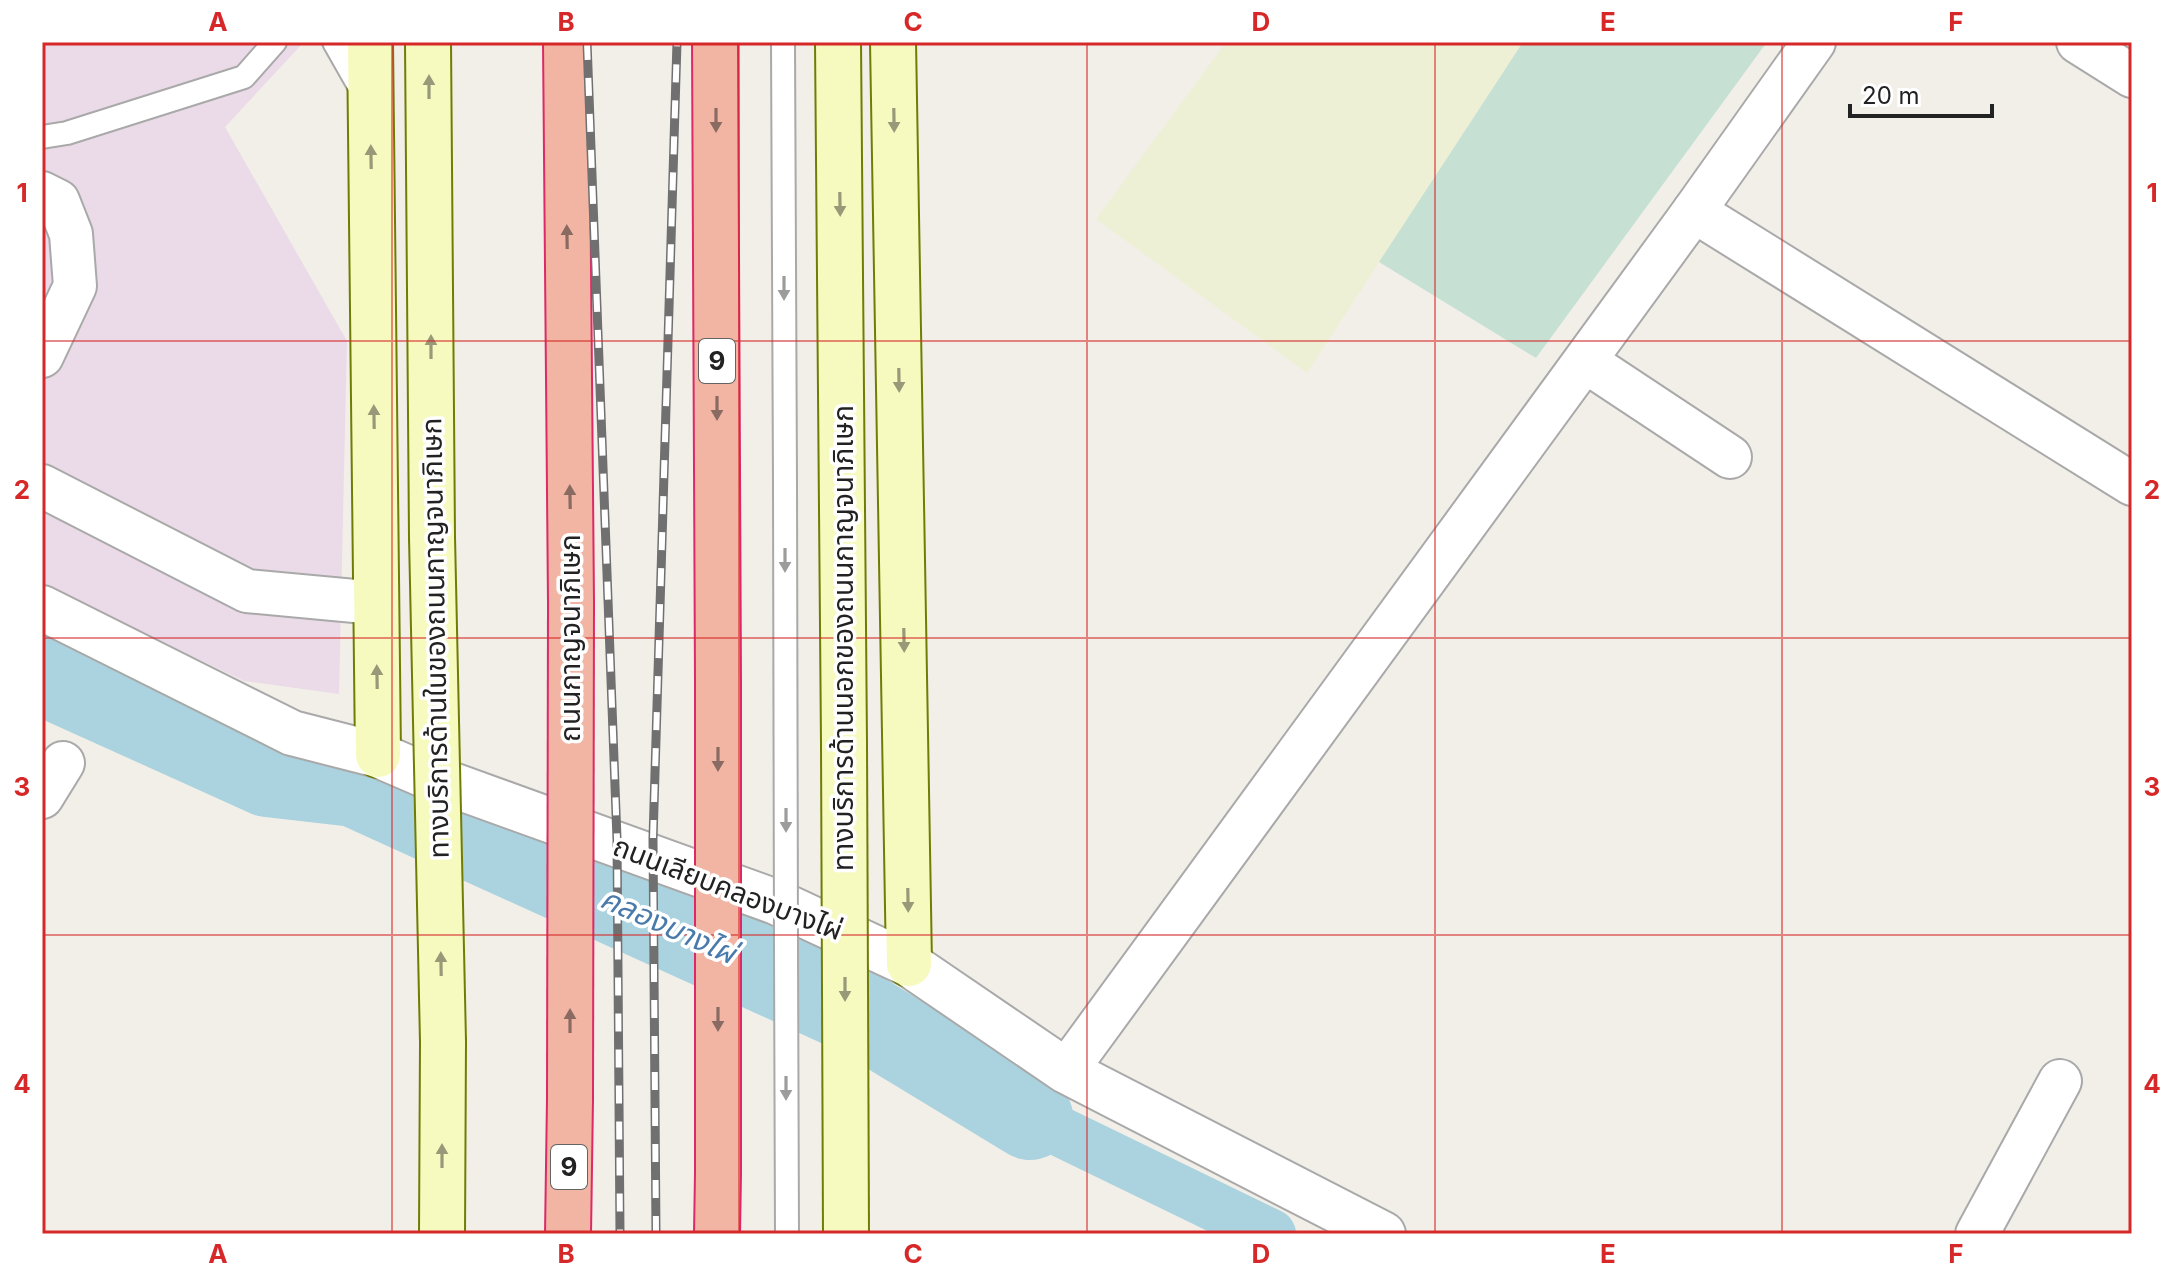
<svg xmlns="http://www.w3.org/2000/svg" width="2174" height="1276" viewBox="0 0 2174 1276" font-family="Inter,'Noto Sans Thai',sans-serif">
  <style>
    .industrial { fill: #ebdbe8 }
    .farmland { fill: #eef0d5 }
    .wetland { fill: #c6e0d4 }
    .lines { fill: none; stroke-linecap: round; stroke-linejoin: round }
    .canal { stroke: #aad3df; stroke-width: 50 }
    .river { stroke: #aad3df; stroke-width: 86 }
    .service-casing { stroke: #a9a9a9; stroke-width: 26 }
    .minor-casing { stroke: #a9a9a9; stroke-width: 46 }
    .tertiary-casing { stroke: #a9a9a9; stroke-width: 48 }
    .secondary-casing { stroke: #707d05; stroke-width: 48 }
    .trunk-casing { stroke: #dc2a67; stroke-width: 48 }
    .service { stroke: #fff; stroke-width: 22 }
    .minor { stroke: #fff; stroke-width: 42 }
    .tertiary { stroke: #fff; stroke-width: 44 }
    .secondary { stroke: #f7fabf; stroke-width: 44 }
    .trunk { stroke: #f2b4a3; stroke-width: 44 }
    .rail-casing { stroke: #707070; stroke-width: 9 }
    .rail { stroke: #fff; stroke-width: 6; stroke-dasharray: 18; stroke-linecap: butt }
    .service-bridge-casing { stroke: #a9a9a9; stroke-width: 26; stroke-linecap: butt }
    .secondary-bridge-casing { stroke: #707d05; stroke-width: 48; stroke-linecap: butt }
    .trunk-bridge-casing { stroke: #dc2a67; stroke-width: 48; stroke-linecap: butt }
    .service-bridge { stroke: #fff; stroke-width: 22 }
    .secondary-bridge { stroke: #f7fabf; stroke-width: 44 }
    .trunk-bridge { stroke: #f2b4a3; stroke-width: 44 }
    .oneway { fill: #979978 }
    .oneway2 { fill: #8a6b62 }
    .oneway3 { fill: #9c9c9c }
    .grid { fill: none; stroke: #d62828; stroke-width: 2; stroke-opacity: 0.55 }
    .labels { text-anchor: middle; stroke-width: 7; stroke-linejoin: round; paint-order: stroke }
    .shield { fill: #fff; stroke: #646464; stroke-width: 2 }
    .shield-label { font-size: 26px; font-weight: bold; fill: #222 }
    .street-label { font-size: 28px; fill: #222; stroke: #fff }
    .water-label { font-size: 30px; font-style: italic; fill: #4a7aab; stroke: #fff }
    .neatline { fill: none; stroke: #d62828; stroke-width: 3 }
    .grid-label { font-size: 26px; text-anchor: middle; font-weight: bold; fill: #d62828 }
  </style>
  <rect width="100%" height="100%" fill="#f2efe9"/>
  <polygon class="industrial" points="42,42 304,42 225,127 347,341 339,694 244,681 42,584"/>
  <polygon class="farmland" points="1226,42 1523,42 1307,373 1096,219"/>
  <polygon class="wetland" points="1523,42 1767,42 1536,358 1379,262"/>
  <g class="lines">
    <polyline class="canal" points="1030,1117 1271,1234"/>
    <polyline class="river" points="42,672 268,774 355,784 857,1012 1030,1117"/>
    <g class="service-casing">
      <g id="service">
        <polyline points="334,42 363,93"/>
        <polyline points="783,42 785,482"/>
        <polyline points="42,137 67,133 244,77 275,42"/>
        <polyline points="786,951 787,1234"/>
      </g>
    </g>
    <g class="minor-casing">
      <g id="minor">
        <polyline points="2078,42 2132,76"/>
        <polyline points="42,193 58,201 71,234 75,286 42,356"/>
        <polyline points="1694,211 2132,484"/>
        <polyline points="1585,361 1730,457"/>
        <polyline points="42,486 247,591 376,603"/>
        <polyline points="42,797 63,763"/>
        <polyline points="1066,1071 1694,211 1814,42"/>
        <polyline points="1977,1234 2060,1081"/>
      </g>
    </g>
    <g class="tertiary-casing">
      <polyline id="tertiary" points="42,608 292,733 378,755 422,774 776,902 909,964 1066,1071 1383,1234"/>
    </g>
    <g class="secondary-casing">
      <g id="secondary">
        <polyline points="370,42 378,755"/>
        <polyline points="428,42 432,537"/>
        <polyline points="838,42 844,743"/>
        <polyline points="893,42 909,964"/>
        <polyline points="442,1234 443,1042"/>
      </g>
    </g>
    <g class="trunk-casing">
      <g id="trunk">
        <polyline points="566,42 571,603"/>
        <polyline points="715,42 718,681"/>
        <polyline points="568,1234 570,1099"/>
        <polyline points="717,1234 718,1173"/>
      </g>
    </g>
    <use href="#service" class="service"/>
    <use href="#minor" class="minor"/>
    <use href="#tertiary" class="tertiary"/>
    <use href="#secondary" class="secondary"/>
    <use href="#trunk" class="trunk"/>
    <g class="rail-casing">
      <g id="rail">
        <polyline points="587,42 617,839 620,1234"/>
        <polyline points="656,1234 653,839 677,42"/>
      </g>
    </g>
    <use href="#rail" class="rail"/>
    <g class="service-bridge-casing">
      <polyline id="service-bridge" points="785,482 786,951"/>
    </g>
    <g class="secondary-bridge-casing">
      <g id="secondary-bridge">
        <polyline points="432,537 443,1042"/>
        <polyline points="844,743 846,1233"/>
      </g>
    </g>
    <g class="trunk-bridge-casing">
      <g id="trunk-bridge">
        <polyline points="718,681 718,1173"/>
        <polyline points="570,1099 571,603"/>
      </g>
    </g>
    <use href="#service-bridge" class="service-bridge"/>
    <use href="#secondary-bridge" class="secondary-bridge"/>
    <use href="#trunk-bridge" class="trunk-bridge"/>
  </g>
  <defs><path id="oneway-solid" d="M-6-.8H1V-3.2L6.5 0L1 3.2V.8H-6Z" transform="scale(2)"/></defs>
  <g class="oneway">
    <use href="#oneway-solid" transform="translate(429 87) rotate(-90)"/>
    <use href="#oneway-solid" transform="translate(894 120) rotate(89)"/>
    <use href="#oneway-solid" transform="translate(371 157) rotate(-91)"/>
    <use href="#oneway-solid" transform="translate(840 204) rotate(89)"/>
    <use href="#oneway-solid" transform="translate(431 347) rotate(-90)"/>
    <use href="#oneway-solid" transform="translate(899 380) rotate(89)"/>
    <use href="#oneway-solid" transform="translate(374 417) rotate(-91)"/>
    <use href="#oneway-solid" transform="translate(904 640) rotate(89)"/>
    <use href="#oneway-solid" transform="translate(377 677) rotate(-91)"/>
    <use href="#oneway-solid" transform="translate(908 900) rotate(89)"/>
    <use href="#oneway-solid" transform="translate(441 964) rotate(-91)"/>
    <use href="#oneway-solid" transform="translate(845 989) rotate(90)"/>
    <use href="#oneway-solid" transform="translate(442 1156) rotate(-90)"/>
  </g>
  <g class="oneway2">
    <use href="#oneway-solid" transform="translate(716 120) rotate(90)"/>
    <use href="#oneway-solid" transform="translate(567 237) rotate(-91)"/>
    <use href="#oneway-solid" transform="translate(717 408) rotate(90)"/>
    <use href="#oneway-solid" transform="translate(570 497) rotate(-91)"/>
    <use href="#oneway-solid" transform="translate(718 759) rotate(90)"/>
    <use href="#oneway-solid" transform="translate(718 1019) rotate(90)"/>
    <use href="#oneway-solid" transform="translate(570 1021) rotate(-90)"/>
  </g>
  <g class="oneway3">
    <use href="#oneway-solid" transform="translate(784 288) rotate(90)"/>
    <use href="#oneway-solid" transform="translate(785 560) rotate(90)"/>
    <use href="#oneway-solid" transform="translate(786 820) rotate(90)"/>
    <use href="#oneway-solid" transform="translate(786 1088) rotate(90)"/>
  </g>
  <path class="grid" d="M392,42v1192M739,42v1192M1087,42v1192M1435,42v1192M1782,42v1192M42,341h2090M42,638h2090M42,935h2090"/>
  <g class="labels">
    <g class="shield">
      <rect x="699" y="339" width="36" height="44" rx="6"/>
      <rect x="551" y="1145" width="36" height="44" rx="6"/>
    </g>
    <g class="shield-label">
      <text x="717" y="370">9</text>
      <text x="569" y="1176">9</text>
    </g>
    <g class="street-label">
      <text transform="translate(435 638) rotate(-91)" y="10">ทางบริการด้านในของถนนกาญจนาภิเษก</text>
      <text transform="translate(570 638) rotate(-90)" y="10">ถนนกาญจนาภิเษก</text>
      <text transform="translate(843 638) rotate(-90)" y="10">ทางบริการด้านนอกของถนนกาญจนาภิเษก</text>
      <text transform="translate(728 888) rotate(21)" y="10">ถนนเลียบคลองบางไผ่</text>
    </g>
    <g class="water-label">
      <text transform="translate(668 926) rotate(24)" y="10">คลองบางไผ่</text>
    </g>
  </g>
  <rect width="2174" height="1276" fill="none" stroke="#ffffff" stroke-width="88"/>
  <path d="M1850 104v12h142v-12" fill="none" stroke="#222222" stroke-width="4"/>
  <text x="1862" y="104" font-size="24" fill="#222222" stroke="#ffffff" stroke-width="6" paint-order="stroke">20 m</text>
  <rect x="44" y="44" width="2086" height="1188" class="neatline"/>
  <g class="grid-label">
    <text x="218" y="31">A</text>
    <text x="566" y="31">B</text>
    <text x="913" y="31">C</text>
    <text x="1261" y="31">D</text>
    <text x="1608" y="31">E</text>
    <text x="1956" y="31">F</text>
    <text x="22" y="202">1</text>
    <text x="2152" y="202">1</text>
    <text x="22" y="499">2</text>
    <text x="2152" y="499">2</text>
    <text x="22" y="796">3</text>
    <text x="2152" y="796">3</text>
    <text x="22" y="1093">4</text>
    <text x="2152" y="1093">4</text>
    <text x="218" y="1263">A</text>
    <text x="566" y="1263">B</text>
    <text x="913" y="1263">C</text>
    <text x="1261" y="1263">D</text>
    <text x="1608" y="1263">E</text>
    <text x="1956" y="1263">F</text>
  </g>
</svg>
